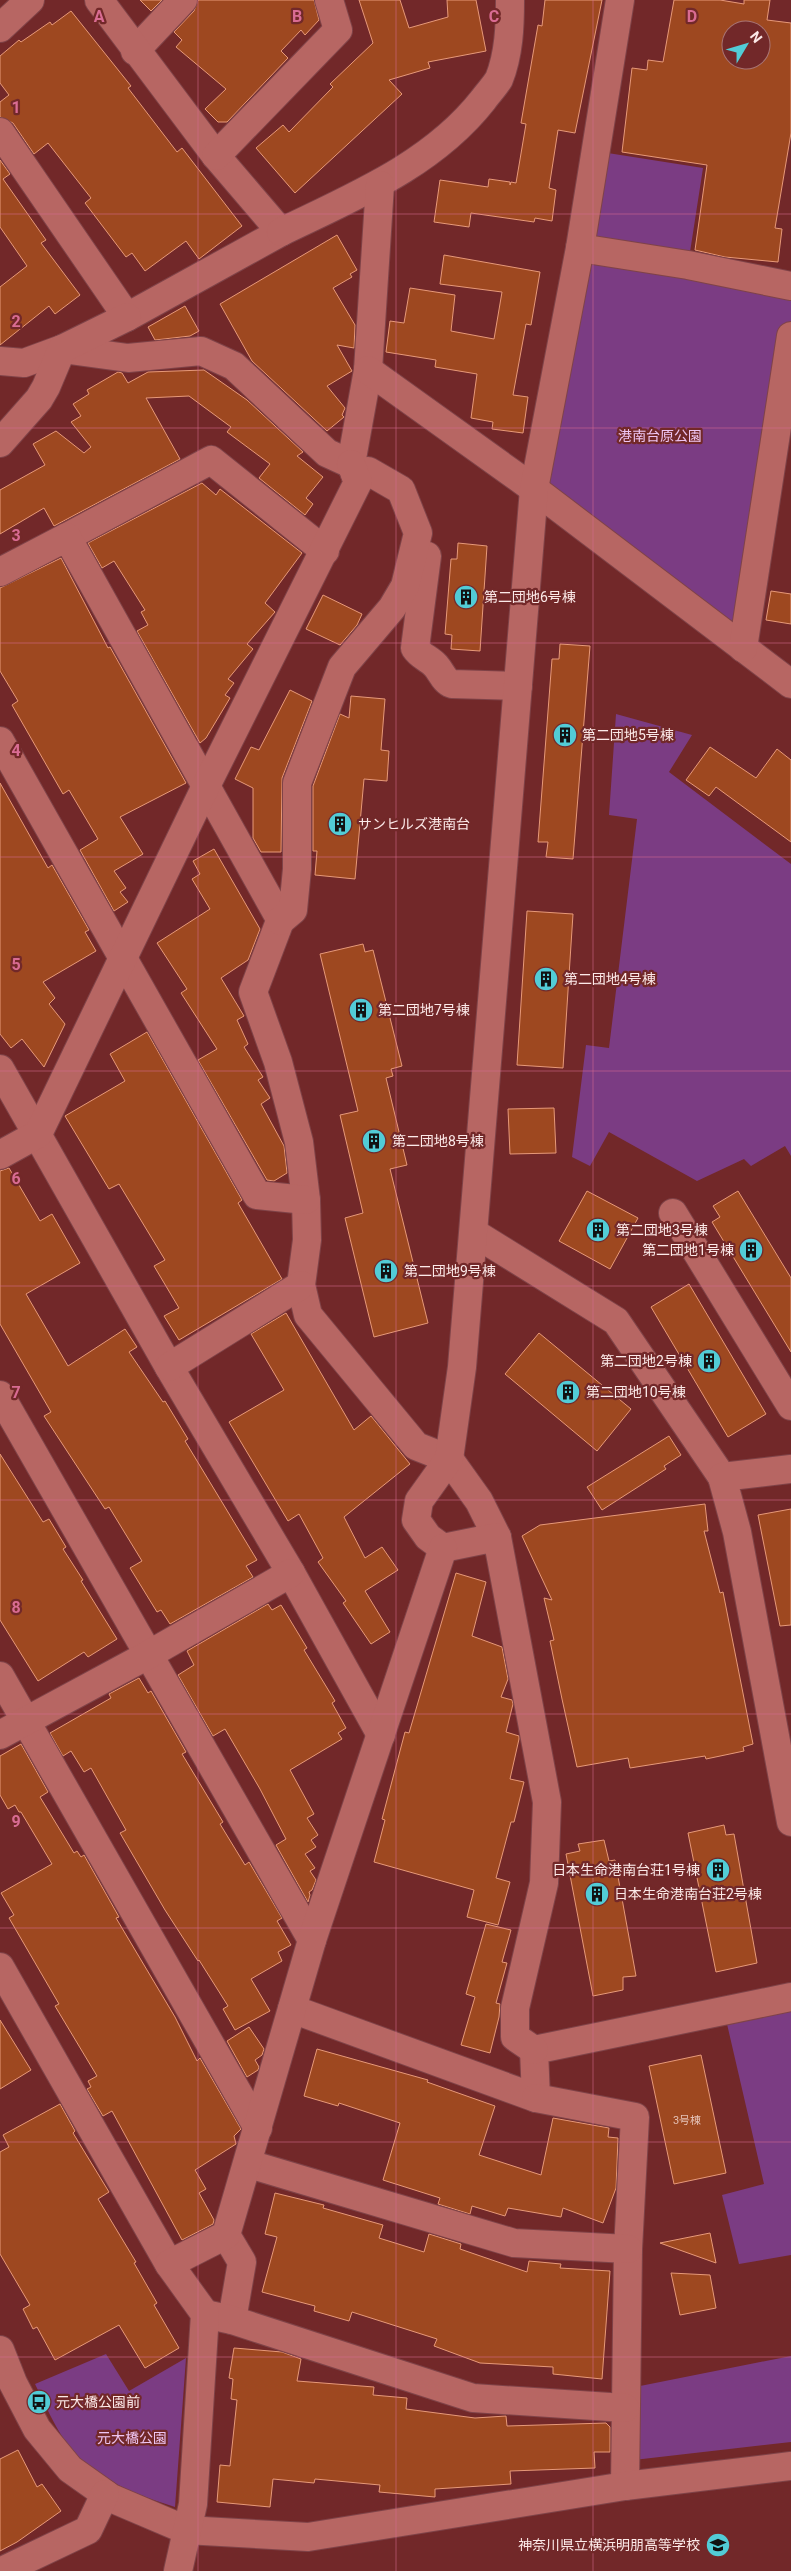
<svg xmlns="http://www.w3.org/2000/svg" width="791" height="2571" viewBox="0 0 791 2571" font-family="Roboto,'Noto Sans JP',sans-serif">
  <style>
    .green { fill: #7b3c83 }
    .building { fill: #9e4820; stroke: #e79979; fill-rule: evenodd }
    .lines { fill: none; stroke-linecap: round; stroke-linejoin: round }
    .minor-casing { stroke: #7f4348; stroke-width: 30 }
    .minor { stroke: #b76663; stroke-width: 28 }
    .grid { fill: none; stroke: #d96c93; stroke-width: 1; stroke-opacity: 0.55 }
    .labels { text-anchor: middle; stroke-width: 4.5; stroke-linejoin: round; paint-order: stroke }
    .number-label { font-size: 11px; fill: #e4c1b6 }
    .park-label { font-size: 14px; fill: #eec5f3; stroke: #722829 }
    .poi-label { font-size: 14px; fill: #fce9e8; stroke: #722829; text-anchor: start }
    .grid-label { font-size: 16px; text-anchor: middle; font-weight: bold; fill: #d96c93; stroke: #722829; stroke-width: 4.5; stroke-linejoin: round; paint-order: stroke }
  </style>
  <rect width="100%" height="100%" fill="#722829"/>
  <g class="green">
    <polygon points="595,151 703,168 688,265 791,286 791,336 743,648 534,489"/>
    <polygon points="616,714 692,735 669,772 791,864 791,1156 785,1146 751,1166 744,1159 697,1181 609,1132 590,1166 572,1157 586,1045 609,1048 637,819 609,815"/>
    <polygon points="791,1997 791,2255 739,2264 722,2195 764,2184 724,2011"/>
    <path d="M106,2354l23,37 57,-33 -11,149c-32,-10 -68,-23 -94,-47 -21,-20 -33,-50 -46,-76z"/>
    <polygon points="791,2356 791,2442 625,2461 625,2389"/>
  </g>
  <g class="building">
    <polygon points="140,0 162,0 151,11"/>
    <polygon points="198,0 314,0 319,20 305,35 301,30 281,51 288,58 227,122 218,122 205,109 226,89 176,47 182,40 174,32 194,11"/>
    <polygon points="359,0 400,0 409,28 448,17 447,0 476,0 486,51 428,62 430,68 389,80 402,94 295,193 256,148 283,125 289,132 333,87 330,84 373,43"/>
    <polygon points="545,0 602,0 575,133 558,130 549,188 556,190 552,221 535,218 534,222 471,213 469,227 434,222 440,180 488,187 489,179 510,182 510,185 511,182 516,183 526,124 521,123 538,25 542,26"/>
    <path d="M674,0h46l24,4v-4h26l-3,20 24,3v110l-16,95 7,1 -4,33 -53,-5 -30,-7 12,-85 -85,-13 10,-84 15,2 1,-10 15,2zM731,30h30v30h-30z"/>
    <polygon points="71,11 131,86 128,88 177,152 182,148 242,226 199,259 186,241 145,271 132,253 126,257 85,203 91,198 48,143 34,154 13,123 0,117 0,102 9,95 0,83 0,56 19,40 21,42 50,22 52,25"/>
    <polygon points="0,160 10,174 3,179 46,240 41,243 80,295 55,314 49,306 0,345 0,287 27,266 0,227"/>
    <polygon points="337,235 357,270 350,274 352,277 333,288 355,325 354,348 337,345 352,371 327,386 345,408 342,415 344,417 327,431 252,361 220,304"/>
    <polygon points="444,255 540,272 531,325 526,324 513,395 528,397 523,433 492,429 493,422 471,418 477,374 435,367 436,360 386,352 390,321 404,323 410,288 455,295 451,331 494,339 502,292 440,284"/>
    <polygon points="185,306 199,331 190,336 155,340 148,327"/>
    <polygon points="204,370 247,400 303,452 297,456 323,477 306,498 313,504 305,515 259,478 270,464 227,432 231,427 189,396 146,398 180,459 54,526 44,508 0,534 0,490 45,465 33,444 56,431 84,453 91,447 71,422 81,416 73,404 89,394 87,390 118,372 122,373 128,383 148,372"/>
    <polygon points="202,483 216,495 220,489 302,553 265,603 275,612 247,644 253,649 228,679 234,683 225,695 230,698 206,738 200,743 137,631 148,625 141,612 145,610 114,561 102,568 88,543"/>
    <polygon points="458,543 487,546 480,651 451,649 452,635 445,634 451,559 457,559"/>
    <polygon points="61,558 108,648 110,647 186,783 120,817 143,854 114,871 126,888 120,892 128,902 114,911 80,850 98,839 69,790 63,794 12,705 18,701 0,671 0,588"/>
    <polygon points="771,591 791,594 791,624 766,620"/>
    <polygon points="323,595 362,614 357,625 340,645 306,629"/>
    <polygon points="560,644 590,646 573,859 546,857 548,842 538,842 552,659 559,659"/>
    <polygon points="290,690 312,701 282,778 281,852 261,852 253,838 253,788 235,779 251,747 259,750"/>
    <polygon points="351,696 385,699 381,750 389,751 387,781 364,779 355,879 315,875 317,851 313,851 313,786 340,714 349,718"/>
    <polygon points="710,747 756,778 777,749 791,760 791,842 716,787 709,796 686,780"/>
    <polygon points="0,783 48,868 52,865 89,930 85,932 96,951 43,982 55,998 49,1004 65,1024 44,1067 22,1039 11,1048 0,1034"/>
    <polygon points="214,849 260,929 248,960 221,978 244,1016 237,1020 248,1044 244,1047 263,1077 258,1080 270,1098 261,1104 284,1146 287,1173 274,1181 267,1180 198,1060 217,1049 181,993 187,989 157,943 210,909 192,879 200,874 193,861"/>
    <polygon points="527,911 573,914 563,1068 517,1065"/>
    <polygon points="363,944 365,952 373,950 402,1066 391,1069 393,1076 386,1078 407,1165 390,1169 428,1323 374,1337 345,1218 363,1213 340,1115 358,1111 320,954"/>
    <polygon points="147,1032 242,1200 238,1203 282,1279 179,1340 164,1316 179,1308 154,1266 165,1260 119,1184 109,1189 65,1116 125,1081 110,1054"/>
    <polygon points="554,1108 556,1153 510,1154 508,1109"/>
    <polygon points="9,1168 40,1221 52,1214 80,1263 26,1294 68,1366 125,1329 137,1347 129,1352 163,1402 165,1401 188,1439 185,1441 257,1560 246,1566 253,1577 170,1624 161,1610 157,1612 130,1568 142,1561 109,1507 105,1509 44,1416 51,1412 0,1324 0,1171"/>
    <polygon points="587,1191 638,1218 610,1269 559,1241"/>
    <polygon points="738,1191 791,1278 791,1352 712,1222 720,1217 713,1206"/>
    <polygon points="689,1284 766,1414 728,1437 651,1307"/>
    <polygon points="286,1313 354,1430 371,1416 410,1464 344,1517 365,1558 382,1547 398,1570 365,1591 390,1632 371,1644 343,1603 346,1601 318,1562 323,1558 299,1514 288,1521 229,1422 284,1390 251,1334"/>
    <polygon points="539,1333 631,1409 597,1451 505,1374"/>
    <polygon points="669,1436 681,1455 664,1466 666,1469 602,1510 587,1487"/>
    <polygon points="0,1454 43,1522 49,1519 66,1547 63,1549 83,1580 81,1581 117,1639 88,1657 84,1652 38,1681 0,1620"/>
    <polygon points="705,1504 708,1531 704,1531 720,1593 723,1592 753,1744 743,1747 744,1751 706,1759 705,1756 630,1768 628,1758 577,1767 562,1699 550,1641 554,1640 544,1598 552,1600 522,1536 540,1525"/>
    <polygon points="791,1509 791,1625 780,1626 758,1515"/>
    <polygon points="456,1573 486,1582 472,1636 502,1647 508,1679 501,1697 512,1700 513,1704 506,1732 519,1736 519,1739 510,1779 524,1782 514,1822 511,1822 496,1878 510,1882 498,1925 467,1917 474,1890 374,1862 385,1820 382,1819 405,1732 409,1733"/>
    <polygon points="268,1604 272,1610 281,1605 307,1648 304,1650 335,1701 332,1703 346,1728 338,1733 342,1739 290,1770 314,1814 307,1818 318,1835 311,1840 316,1847 305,1854 315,1868 310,1871 316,1880 312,1890 309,1892 310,1895 308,1902 276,1845 286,1839 260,1789 225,1729 213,1736 178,1675 194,1665 187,1651"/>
    <polygon points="139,1678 148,1693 151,1691 186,1752 182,1754 223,1822 220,1824 245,1865 249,1862 282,1918 277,1921 291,1945 278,1952 282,1961 251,1979 270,2011 235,2030 223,2009 228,2006 199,1960 198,1961 165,1910 120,1833 126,1830 91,1768 84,1772 71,1751 63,1756 50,1733 111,1698 109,1694"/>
    <polygon points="21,1744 48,1792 40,1797 74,1853 77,1851 81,1857 84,1855 119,1917 116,1918 175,2017 197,2061 200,2058 241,2129 234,2136 236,2144 195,2170 206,2189 199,2193 214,2220 213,2224 182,2240 112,2111 103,2116 87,2089 91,2087 88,2081 97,2076 55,2006 59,2004 9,1918 14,1915 1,1893 52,1864 21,1812 19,1812 15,1805 8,1809 0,1795 0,1756"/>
    <polygon points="724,1825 726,1835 734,1834 757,1963 716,1972 688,1833"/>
    <polygon points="604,1840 609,1861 615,1860 636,1976 623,1977 623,1990 593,1996 566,1854 580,1851 578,1844"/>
    <polygon points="486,1924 511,1930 502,1962 507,1963 496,2003 500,2004 499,2017 490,2053 461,2045 475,1997 466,1994"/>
    <polygon points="0,2020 31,2070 0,2089"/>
    <polygon points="249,2027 264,2049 262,2055 255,2060 259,2067 258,2070 247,2077 227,2041"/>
    <polygon points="317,2049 428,2080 427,2082 495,2106 479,2155 541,2175 553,2118 609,2128 608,2137 618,2138 616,2188 603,2223 563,2208 561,2217 508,2208 505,2216 472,2206 470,2214 438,2204 440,2198 383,2180 400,2123 339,2103 338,2106 304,2096"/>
    <polygon points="701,2055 726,2173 674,2184 649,2066"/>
    <polygon points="60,2104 75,2131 73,2133 109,2192 98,2199 136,2262 134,2263 157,2303 154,2305 179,2348 145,2368 119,2325 55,2360 37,2327 33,2329 23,2309 30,2305 0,2254 0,2152 9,2147 3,2135"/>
    <polygon points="275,2193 324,2205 323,2208 383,2225 379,2238 424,2252 429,2234 461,2244 460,2249 527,2272 529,2261 561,2264 560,2268 610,2271 602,2379 553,2374 553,2367 480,2363 434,2346 437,2339 352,2312 349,2321 314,2311 315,2306 262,2292 277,2237 265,2234"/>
    <polygon points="710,2233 716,2263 660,2243"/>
    <polygon points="671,2273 710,2275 716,2308 680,2315"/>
    <polygon points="234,2348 282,2352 301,2359 297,2381 374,2387 373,2395 407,2398 406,2409 475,2418 506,2416 507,2426 606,2423 610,2427 610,2452 594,2452 595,2468 510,2471 511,2484 435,2489 435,2497 379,2492 380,2485 315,2479 314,2483 273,2479 270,2507 217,2502 220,2465 230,2466 237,2400 231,2399 233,2379 229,2378"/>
    <polygon points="18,2450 37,2487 42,2484 61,2511 17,2542 0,2551 0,2459"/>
  </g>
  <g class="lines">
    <g class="minor-casing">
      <g id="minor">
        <polyline points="0,28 30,0"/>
        <polyline points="135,51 183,0"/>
        <polyline points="0,132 127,317 281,232 216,156 99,0"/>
        <polyline points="216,156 338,30 329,0"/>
        <path d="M281,232c72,-35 151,-67 202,-132 5,-7 12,-14 16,-21 10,-25 11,-53 11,-79"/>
        <polyline points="580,248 688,265 791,286"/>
        <polyline points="0,361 24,363 62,349 128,358 201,351 234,366 327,453 351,464 368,370 380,185"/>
        <polyline points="368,370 534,489 791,684"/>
        <polyline points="0,443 39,399 46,387 62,349 127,317"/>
        <polyline points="67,537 211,460 325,551"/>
        <path d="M427,556l-12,92c6,9 14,10 21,18 6,7 8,15 16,18l66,2"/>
        <polyline points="0,572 67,537 279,917 280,921 253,992 278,1062 299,1142 306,1200 307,1240 301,1285 308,1315 416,1446 449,1459 479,1501 497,1537"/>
        <polyline points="743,648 791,336"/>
        <polyline points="0,741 257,1195 306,1200"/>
        <polyline points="280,921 293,910 297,869 297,783 342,667 392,608 405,586 418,533 401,490 368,471 355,474"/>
        <polyline points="0,1069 169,1367 291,1573 381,1735"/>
        <polyline points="0,1155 38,1134 206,786 358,482 351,464"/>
        <polyline points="673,1213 791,1406"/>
        <polyline points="474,1233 616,1321 722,1477"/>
        <polyline points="169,1367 301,1285"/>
        <polyline points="0,1395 312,1940"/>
        <polyline points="791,1469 722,1477 737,1532 791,1822"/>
        <polyline points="0,1676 258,2128"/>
        <polyline points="0,1735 148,1655 291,1573"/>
        <polyline points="0,1967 169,2264"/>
        <polyline points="292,2009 536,2098 534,2050 791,1997"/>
        <polyline points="534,2050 515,2037 515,2008 544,1883 547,1802 497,1537 443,1548 428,1537 416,1520 419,1501 449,1459 462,1367 534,489 580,248 620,0"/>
        <polyline points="536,2098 635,2117 628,2249 625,2486"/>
        <polyline points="249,2164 514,2243 628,2249"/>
        <polyline points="226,2235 242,2262 232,2320"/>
        <polyline points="205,2314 232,2320 473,2398 625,2408"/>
        <polyline points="0,2350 13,2383 37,2429 70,2469 111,2498 186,2530 308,2537 625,2486 791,2466"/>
        <polyline points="2,2571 88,2530 105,2494"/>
        <polyline points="178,2571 193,2504 205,2314 169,2264 226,2235 312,1940 443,1548"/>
      </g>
    </g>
    <use href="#minor" class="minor"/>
  </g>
  <path class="grid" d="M198,0v2571M396,0v2571M593,0v2571M0,214h791M0,428h791M0,643h791M0,857h791M0,1071h791M0,1286h791M0,1500h791M0,1714h791M0,1928h791M0,2142h791M0,2357h791"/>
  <defs>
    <g id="building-disc" transform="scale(1.25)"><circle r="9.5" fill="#52ccd6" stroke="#722829"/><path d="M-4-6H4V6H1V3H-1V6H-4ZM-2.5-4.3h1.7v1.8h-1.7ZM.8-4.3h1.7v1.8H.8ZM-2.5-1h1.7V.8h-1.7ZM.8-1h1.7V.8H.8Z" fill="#111"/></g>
    <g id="bus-disc" transform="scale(1.25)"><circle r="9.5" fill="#52ccd6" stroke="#722829"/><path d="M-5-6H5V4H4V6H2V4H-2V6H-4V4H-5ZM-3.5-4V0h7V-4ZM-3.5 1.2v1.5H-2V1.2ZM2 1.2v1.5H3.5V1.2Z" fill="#111"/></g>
    <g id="school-disc" transform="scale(1.25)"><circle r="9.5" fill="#52ccd6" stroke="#722829"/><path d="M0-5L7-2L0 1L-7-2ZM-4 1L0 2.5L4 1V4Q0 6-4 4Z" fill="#111"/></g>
  </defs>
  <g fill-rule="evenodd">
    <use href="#building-disc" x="466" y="597"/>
    <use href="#building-disc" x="565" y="735"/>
    <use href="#building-disc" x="340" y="824"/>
    <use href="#building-disc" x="546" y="979"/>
    <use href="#building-disc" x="361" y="1010"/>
    <use href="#building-disc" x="374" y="1141"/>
    <use href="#building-disc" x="598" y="1230"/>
    <use href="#building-disc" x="751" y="1250"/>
    <use href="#building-disc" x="386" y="1271"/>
    <use href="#building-disc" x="709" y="1361"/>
    <use href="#building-disc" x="568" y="1392"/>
    <use href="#building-disc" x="718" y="1870"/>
    <use href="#building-disc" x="597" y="1894"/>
    <use href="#bus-disc" x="39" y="2402"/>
    <use href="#school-disc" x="718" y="2545"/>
  </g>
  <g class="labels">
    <g class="number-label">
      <text x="687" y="2124">3号棟</text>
    </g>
    <g class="park-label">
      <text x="660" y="441">港南台原公園</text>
      <text x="132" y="2443">元大橋公園</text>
    </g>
    <g class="poi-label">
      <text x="484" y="602">第二団地6号棟</text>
      <text x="582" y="740">第二団地5号棟</text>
      <text x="358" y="829">サンヒルズ港南台</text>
      <text x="564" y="984">第二団地4号棟</text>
      <text x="378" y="1015">第二団地7号棟</text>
      <text x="392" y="1146">第二団地8号棟</text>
      <text x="616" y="1235">第二団地3号棟</text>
      <text x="734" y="1255" text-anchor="end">第二団地1号棟</text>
      <text x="404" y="1276">第二団地9号棟</text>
      <text x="692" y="1366" text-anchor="end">第二団地2号棟</text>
      <text x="586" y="1397">第二団地10号棟</text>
      <text x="700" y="1875" text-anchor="end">日本生命港南台荘1号棟</text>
      <text x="614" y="1899">日本生命港南台荘2号棟</text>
      <text x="56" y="2407">元大橋公園前</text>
      <text x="700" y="2550" text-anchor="end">神奈川県立横浜明朋高等学校</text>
    </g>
  </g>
  <g class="grid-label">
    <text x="99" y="22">A</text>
    <text x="297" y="22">B</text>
    <text x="494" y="22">C</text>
    <text x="692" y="22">D</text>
    <text x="16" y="113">1</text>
    <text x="16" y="327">2</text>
    <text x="16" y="541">3</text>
    <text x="16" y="756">4</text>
    <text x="16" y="970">5</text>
    <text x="16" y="1184">6</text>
    <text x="16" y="1398">7</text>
    <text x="16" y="1613">8</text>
    <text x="16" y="1827">9</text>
  </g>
  <g transform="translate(746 45) rotate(52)"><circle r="24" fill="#722829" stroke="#a97575"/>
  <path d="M0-4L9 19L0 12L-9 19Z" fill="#52ccd6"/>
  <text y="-8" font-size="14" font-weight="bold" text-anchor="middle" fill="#fce9e8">N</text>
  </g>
</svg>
